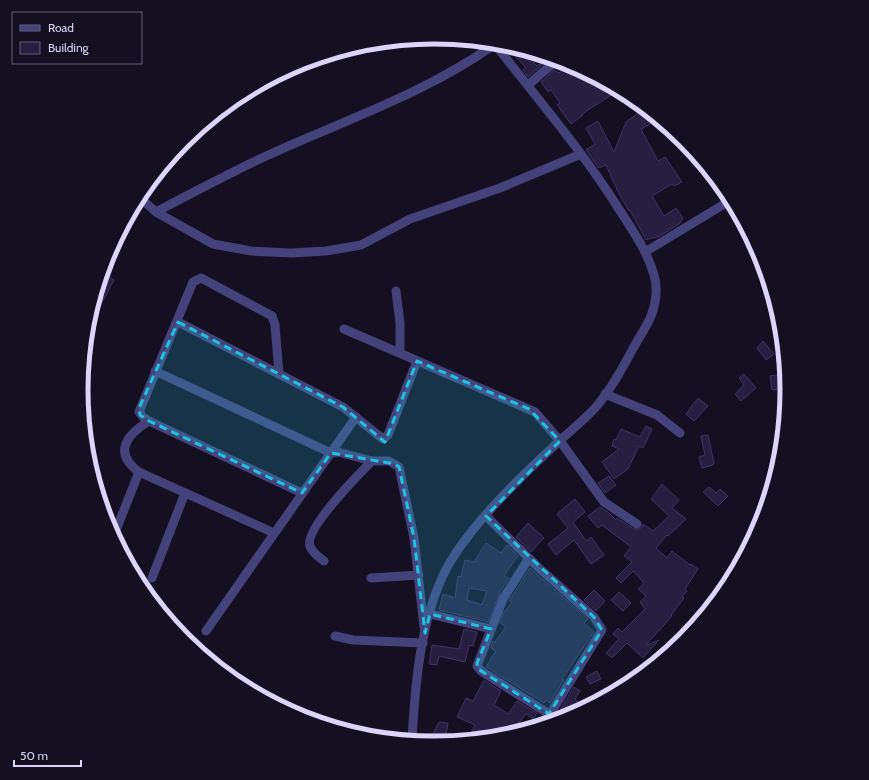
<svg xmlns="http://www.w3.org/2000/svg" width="869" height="780" viewBox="0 0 869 780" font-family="Cabin,sans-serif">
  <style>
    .building { fill: #271f40; stroke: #403369; fill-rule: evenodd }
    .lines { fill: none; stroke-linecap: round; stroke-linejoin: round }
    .street { stroke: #45417a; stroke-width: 9 }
    .marked { fill: #1cc4df; fill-opacity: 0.2; stroke: #1cc4df; stroke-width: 3; stroke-dasharray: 8 5; stroke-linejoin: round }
    .rim { fill: none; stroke: #dbd5fa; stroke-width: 5 }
  </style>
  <rect width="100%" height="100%" fill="#141021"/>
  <g class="building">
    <polygon points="506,45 523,50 537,66 542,62 544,63 528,77 523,70 526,68"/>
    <polygon points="571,65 577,68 583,77 587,73 592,76 601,90 606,87 611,95 582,114 583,115 571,124 557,105 560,103 551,90 548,92 541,82 554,70 559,73"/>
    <polygon points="645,108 649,115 646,118 650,124 641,129 658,161 665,157 682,182 674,186 672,184 652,196 664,216 676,208 683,218 679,224 660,236 646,240 630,210 629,211 619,194 606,165 599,168 586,150 595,144 586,128 598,121 614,152 626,122"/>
    <polygon points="103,274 114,280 91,323 88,321"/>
    <polygon points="780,325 783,342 776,343 773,326"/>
    <polygon points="763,341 774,354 766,360 757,348"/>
    <polygon points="744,374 756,388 741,401 735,394 744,385 739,378"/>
    <polygon points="777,375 779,389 772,390 770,376"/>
    <polygon points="698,398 708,406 694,421 686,414"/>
    <polygon points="646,426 652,429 643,448 639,446 628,469 614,479 602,462 619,449 612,446 614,439 616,440 621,429 640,437"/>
    <polygon points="708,435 714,463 713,465 702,468 699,457 705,455 701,436"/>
    <polygon points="609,476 616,485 605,493 598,483"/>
    <polygon points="662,484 679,500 672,508 686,519 668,536 667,535 656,548 667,558 672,551 690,565 691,564 698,569 685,589 687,591 682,597 684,598 671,615 672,616 645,646 659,640 643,658 627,643 612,658 606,653 619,639 613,634 618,628 622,632 645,609 640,602 646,596 638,589 644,583 633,571 621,583 616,578 632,562 624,556 631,547 602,525 598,528 588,516 600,507 609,513 616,520 617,518 634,529 640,529 643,524 653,531 669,516 651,499"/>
    <polygon points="709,487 716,493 720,489 728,496 718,506 703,492"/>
    <polygon points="575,499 585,512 573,522 586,541 591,537 604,555 591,564 574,540 556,555 548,544 568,528 557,514"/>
    <polygon points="528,523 544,538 531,552 516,537"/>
    <path d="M486,543l15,10 6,-8 11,11 -14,20 5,2 -9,14 -12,30 -49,-12 4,-16 12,4 3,-22 3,1 4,-17 9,2zM469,588l18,3 -5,14 -15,-5z"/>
    <polygon points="530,568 588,619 584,623 594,632 562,679 564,680 550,703 546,700 544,703 486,667 496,651 491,648 493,641 495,642 506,627 500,623 504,612 512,603 509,601"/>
    <polygon points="594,590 605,601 596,611 584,600"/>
    <polygon points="619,592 631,603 623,611 611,600"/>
    <polygon points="464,629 477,632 473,646 469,645 465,662 439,656 437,665 429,664 432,645 459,649"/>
    <polygon points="597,671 601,679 590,684 586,677"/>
    <polygon points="484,680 501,691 494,705 508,714 517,701 537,713 533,719 526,714 510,734 501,729 496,737 490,733 488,738 473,739 469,737 475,725 457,717 466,698 473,701"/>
    <polygon points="574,687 580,691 575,699 584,708 578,712 574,708 568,717 553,721"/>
    <polygon points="439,722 448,723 445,742 429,742"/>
  </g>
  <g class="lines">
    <g class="street">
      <polyline points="528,85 557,60"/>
      <polyline points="139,197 156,212 213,244 251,251 291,253 326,251 361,245 410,219 500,188 581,154"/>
      <path d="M156,212c36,-19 72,-38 108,-55 78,-36 161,-63 231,-113"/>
      <polyline points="645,252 731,200"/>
      <polyline points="396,291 400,323 400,353"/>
      <polyline points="178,322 343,407 383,439 388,435 417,361"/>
      <polyline points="344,329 535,412 560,441 604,502 637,524"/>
      <polyline points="155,371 331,453 338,452 372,461 389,461 399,467 414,538 424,627"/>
      <polyline points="279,374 275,325 272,316 201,278 193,282 139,412 143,417 149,421 302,493"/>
      <polyline points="605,394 657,415 680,433"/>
      <path d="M149,421c-23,14 -36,32 -10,51l135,61"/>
      <polyline points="486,516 539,568 594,617 602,630 544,724"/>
      <polyline points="114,535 139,472"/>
      <polyline points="529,558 503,599 477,666 481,671 549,714"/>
      <path d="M324,561c-5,-4 -12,-8 -14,-15 -6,-17 49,-72 62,-85"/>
      <polyline points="152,578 185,493"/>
      <polyline points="371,578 419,575"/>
      <polyline points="430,614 491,629"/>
      <polyline points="206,631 356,417"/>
      <polyline points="335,636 353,640 423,643"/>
      <path d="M412,741c3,-58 9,-132 40,-182 25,-40 65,-79 100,-111 14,-14 29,-25 43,-40 16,-18 28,-41 40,-63 5,-9 12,-19 16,-29 5,-12 7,-28 3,-41 -7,-25 -23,-47 -37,-69 -37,-58 -81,-109 -123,-163"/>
    </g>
  </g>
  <path class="marked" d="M178,322l165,85 42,35 32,-81 112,48 31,32 -74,75 108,101 8,13 -53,84 -71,-45 -1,-6 14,-34 -61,-15 -5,19 -11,-95 -15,-71 -4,-3 -64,-11 -29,40 -153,-72 -9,-6 -1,-7z"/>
  <path d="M0 0H869V780H0ZM88 390a346 346 0 1 1 692 0a346 346 0 1 1-692 0Z" fill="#141021" fill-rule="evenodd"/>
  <path class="rim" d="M88 390a346 346 0 1 1 692 0a346 346 0 1 1-692 0Z"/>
  <rect x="12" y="12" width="130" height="52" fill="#141021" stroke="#645f78"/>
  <rect x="20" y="25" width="20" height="6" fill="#45417a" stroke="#645f78"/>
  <text x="48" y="32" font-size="12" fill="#dbd5fa">Road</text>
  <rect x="20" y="42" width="20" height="12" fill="#271f40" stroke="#645f78"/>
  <text x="48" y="52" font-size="12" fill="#dbd5fa">Building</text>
  <path d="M14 760v6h67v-6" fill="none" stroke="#dbd5fa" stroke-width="2"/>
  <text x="20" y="760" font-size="12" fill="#dbd5fa" stroke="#141021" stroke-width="3" paint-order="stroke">50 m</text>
</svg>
